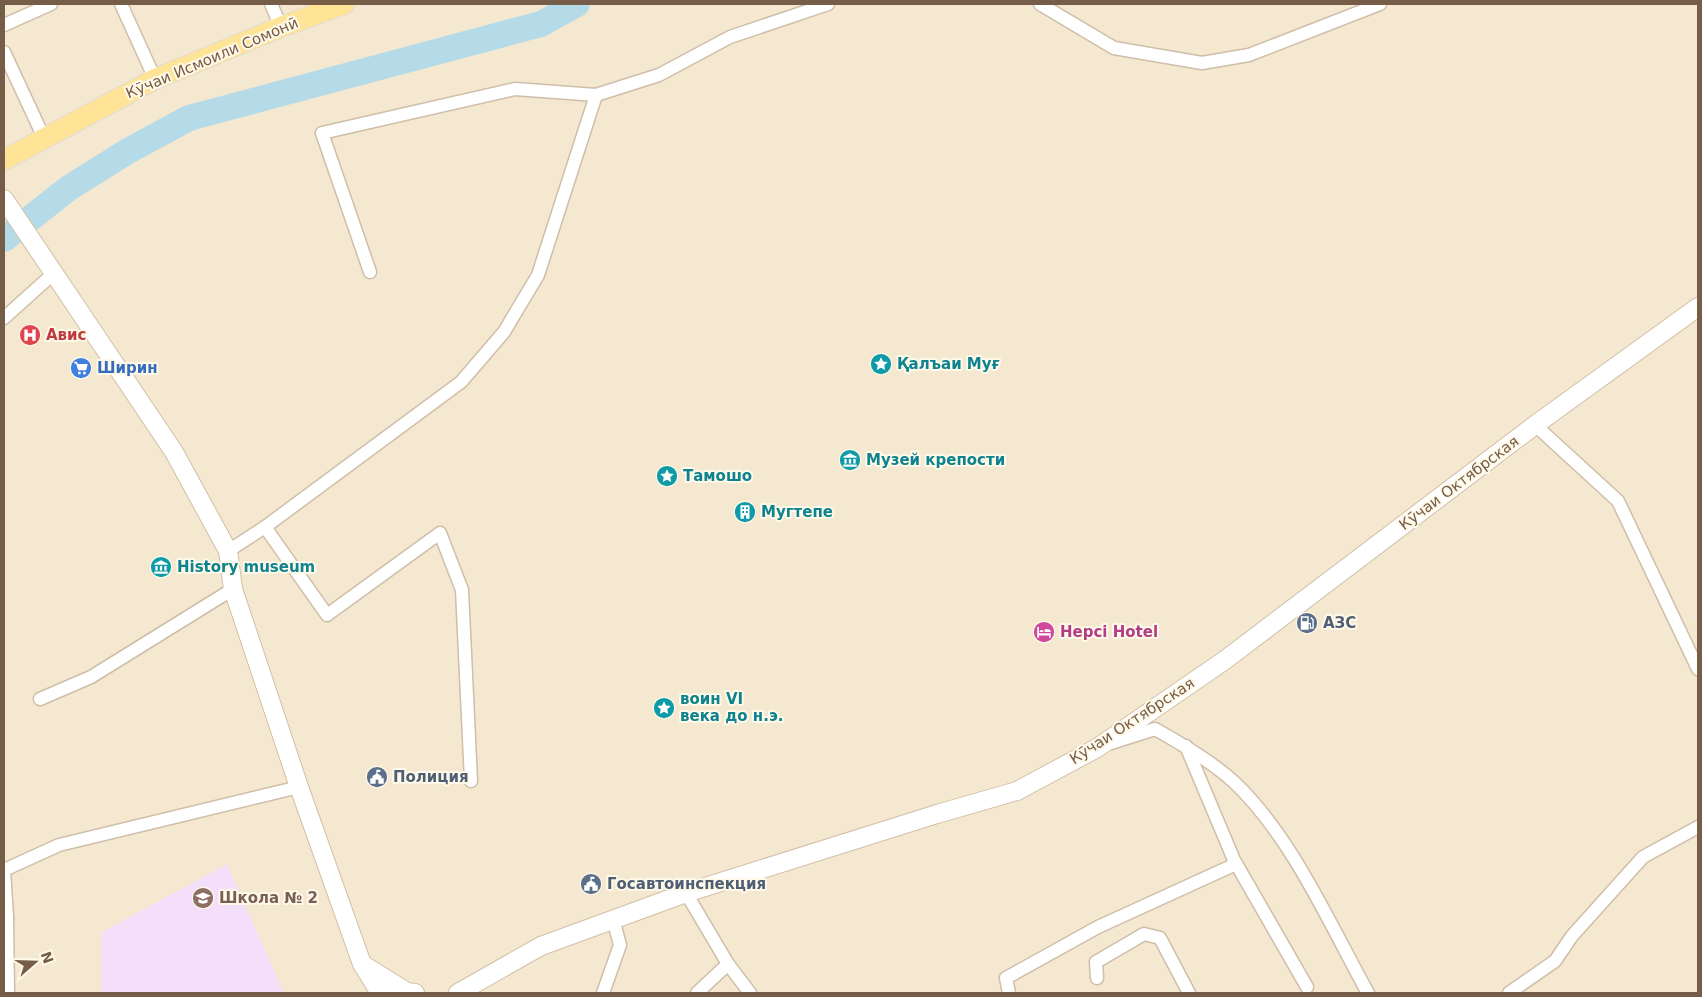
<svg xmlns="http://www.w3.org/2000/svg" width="1702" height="997" viewBox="0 0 1702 997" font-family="'DejaVu Sans',sans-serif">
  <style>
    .residential { fill: #f5e8d0 }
    .education { fill: #f3dff9 }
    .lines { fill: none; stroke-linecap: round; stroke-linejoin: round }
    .river { stroke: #b6dbe8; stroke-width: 26 }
    .street-casing { stroke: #cfbea8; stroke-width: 15 }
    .secondary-casing { stroke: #d2bfa5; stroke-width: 20 }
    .primary-casing { stroke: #e1dbd7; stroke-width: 22 }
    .street { stroke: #fff; stroke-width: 12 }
    .secondary { stroke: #fff; stroke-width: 18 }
    .primary { stroke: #ffe497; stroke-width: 20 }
    .labels { text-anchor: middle; stroke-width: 4; stroke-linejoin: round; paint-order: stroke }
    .street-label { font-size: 15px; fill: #765d47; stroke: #fff9e9 }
    .health-label { font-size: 15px; font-weight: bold; fill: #be3a42; stroke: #fff9e9; text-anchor: start }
    .culture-label { font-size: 15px; font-weight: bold; fill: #0d838f; stroke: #fff9e9; text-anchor: start }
    .shop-label { font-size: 15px; font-weight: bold; fill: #366cbe; stroke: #fff9e9; text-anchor: start }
    .service-label { font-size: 15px; font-weight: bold; fill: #4e5e75; stroke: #fff9e9; text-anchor: start }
    .hotel-label { font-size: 15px; font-weight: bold; fill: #b23c85; stroke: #fff9e9; text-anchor: start }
    .education-label { font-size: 15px; font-weight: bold; fill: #785e54; stroke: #fff9e9; text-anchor: start }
  </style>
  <rect width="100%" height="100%" fill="#fdf6e2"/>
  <rect class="residential" x="4" y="4" width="1694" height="989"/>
  <polygon class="education" points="227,864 284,993 101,993 102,932"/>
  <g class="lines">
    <polyline class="river" points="4,239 69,188 128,151 189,118 541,24 577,4"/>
    <g class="street-casing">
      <g id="street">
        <polyline points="121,4 155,79"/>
        <polyline points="271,4 281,27"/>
        <polyline points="1040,4 1114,48 1202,63 1249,55 1380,4"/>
        <polyline points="4,25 51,4"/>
        <polyline points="4,52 44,138"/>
        <polyline points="370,272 322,133 515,89 596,95 659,75 730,37 828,4"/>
        <polyline points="4,318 54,273"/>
        <polyline points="1535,425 1618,501 1698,669"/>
        <polyline points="265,527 327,615 440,533 462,590 471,781"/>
        <polyline points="228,551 265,527 461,382 504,332 538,275 596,95"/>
        <polyline points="40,699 91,677 233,589"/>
        <path d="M1111,743l44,-14c27,15 56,32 79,53 58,55 95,141 134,211"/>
        <polyline points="1186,746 1234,860 1307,987"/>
        <polyline points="686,893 728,964 750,993"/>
        <polyline points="7,917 4,870 59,845 299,787"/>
        <polyline points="4,919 7,917 8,993"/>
        <polyline points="1097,978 1096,962 1144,934 1160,938 1189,993"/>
        <polyline points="603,993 620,945 613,919"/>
        <polyline points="697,993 728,964"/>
        <polyline points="1009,993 1006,978 1098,927 1236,864"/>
        <polyline points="1509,993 1555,961 1572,936 1643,857 1698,827"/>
      </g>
    </g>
    <g class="secondary-casing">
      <g id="secondary">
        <polyline points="4,199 174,452 228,551 233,589 299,787 362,964 380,993"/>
        <polyline points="365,966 407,992 415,993"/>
        <polyline points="458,993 541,946 686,893 937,814 1017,791 1097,748 1225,660 1535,425 1698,307"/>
      </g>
    </g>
    <g class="primary-casing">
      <polyline id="primary" points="4,160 155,79 281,27 344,4"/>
    </g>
    <use href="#street" class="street"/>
    <use href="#secondary" class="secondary"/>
    <use href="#primary" class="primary"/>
  </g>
  <defs>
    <g id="hospital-disc" transform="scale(1.125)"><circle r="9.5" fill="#e0444e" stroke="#fff9e9"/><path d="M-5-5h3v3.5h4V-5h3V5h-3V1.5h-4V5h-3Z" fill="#fff"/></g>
    <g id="sight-disc" transform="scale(1.125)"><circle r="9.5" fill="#0f9aa8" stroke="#fff9e9"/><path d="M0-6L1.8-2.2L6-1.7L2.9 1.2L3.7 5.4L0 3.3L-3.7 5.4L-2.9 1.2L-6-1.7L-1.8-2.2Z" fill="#fff"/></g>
    <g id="supermarket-disc" transform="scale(1.125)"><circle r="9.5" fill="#3f7fe0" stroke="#fff9e9"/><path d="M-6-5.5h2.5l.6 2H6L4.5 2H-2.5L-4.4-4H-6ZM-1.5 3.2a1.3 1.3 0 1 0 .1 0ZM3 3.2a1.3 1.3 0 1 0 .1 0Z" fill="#fff"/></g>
    <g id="museum-disc" transform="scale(1.125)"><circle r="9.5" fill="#0f9aa8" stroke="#fff9e9"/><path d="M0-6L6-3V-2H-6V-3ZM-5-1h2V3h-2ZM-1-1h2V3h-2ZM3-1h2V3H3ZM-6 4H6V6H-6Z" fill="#fff"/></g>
    <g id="building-disc" transform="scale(1.125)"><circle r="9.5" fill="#0f9aa8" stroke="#fff9e9"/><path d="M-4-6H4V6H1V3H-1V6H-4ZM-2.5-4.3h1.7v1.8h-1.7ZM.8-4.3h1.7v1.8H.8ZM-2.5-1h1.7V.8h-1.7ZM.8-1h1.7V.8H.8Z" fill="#fff"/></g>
    <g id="fuel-disc" transform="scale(1.125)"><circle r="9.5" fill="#5c6f8a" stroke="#fff9e9"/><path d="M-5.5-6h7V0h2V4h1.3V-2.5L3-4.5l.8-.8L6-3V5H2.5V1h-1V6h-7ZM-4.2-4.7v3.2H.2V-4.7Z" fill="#fff"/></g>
    <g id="hotel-disc" transform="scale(1.125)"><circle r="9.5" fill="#d1479c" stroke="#fff9e9"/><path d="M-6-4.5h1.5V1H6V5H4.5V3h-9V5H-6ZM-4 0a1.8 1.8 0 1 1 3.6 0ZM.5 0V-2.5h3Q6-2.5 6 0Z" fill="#fff"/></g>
    <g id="civic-disc" transform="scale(1.125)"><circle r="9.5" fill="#5c6f8a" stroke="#fff9e9"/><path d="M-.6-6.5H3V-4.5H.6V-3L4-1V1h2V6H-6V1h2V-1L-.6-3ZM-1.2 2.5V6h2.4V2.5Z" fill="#fff"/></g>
    <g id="school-disc" transform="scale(1.125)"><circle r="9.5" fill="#8d6e63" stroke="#fff9e9"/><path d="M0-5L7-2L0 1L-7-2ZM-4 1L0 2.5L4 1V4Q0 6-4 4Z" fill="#fff"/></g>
  </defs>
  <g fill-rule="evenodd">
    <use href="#hospital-disc" x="30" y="335"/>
    <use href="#sight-disc" x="881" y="364"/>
    <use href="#supermarket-disc" x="81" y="368"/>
    <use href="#museum-disc" x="850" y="460"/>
    <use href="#sight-disc" x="667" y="476"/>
    <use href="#building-disc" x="745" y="512"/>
    <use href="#museum-disc" x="161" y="567"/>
    <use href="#fuel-disc" x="1307" y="623"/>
    <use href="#hotel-disc" x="1044" y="632"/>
    <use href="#sight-disc" x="664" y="708"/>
    <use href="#civic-disc" x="377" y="777"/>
    <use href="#civic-disc" x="591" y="884"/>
    <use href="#school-disc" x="203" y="898"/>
  </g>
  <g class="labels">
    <g class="street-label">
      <text transform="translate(212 58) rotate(-23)" y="5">Кӯчаи Исмоили Сомонӣ</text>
      <text transform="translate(1459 483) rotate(-37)" y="5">Кӯчаи Октябрская</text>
      <text transform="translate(1132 721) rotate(-33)" y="5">Кӯчаи Октябрская</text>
    </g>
    <g class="health-label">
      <text x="46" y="340">Авис</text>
    </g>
    <g class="culture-label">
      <text x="897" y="369">Қалъаи Муғ</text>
      <text x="866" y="465">Музей крепости</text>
      <text x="683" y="481">Тамошо</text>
      <text x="761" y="517">Мугтепе</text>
      <text x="177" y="572">History museum</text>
      <text x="680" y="704">воин VI<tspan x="680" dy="17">века до н.э.</tspan></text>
    </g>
    <g class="shop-label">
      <text x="97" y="373">Ширин</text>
    </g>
    <g class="service-label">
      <text x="1323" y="628">АЗС</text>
      <text x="393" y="782">Полиция</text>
      <text x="607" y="889">Госавтоинспекция</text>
    </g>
    <g class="hotel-label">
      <text x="1060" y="637">Hepci Hotel</text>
    </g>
    <g class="education-label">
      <text x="219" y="903">Школа № 2</text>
    </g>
  </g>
  <rect width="1702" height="997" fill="none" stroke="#765d47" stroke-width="10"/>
  <g transform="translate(35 962) rotate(70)" stroke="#fff9e9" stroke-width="4" paint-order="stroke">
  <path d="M0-4L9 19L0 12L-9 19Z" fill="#765d47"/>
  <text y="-8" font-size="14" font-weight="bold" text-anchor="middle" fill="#765d47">N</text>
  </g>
</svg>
